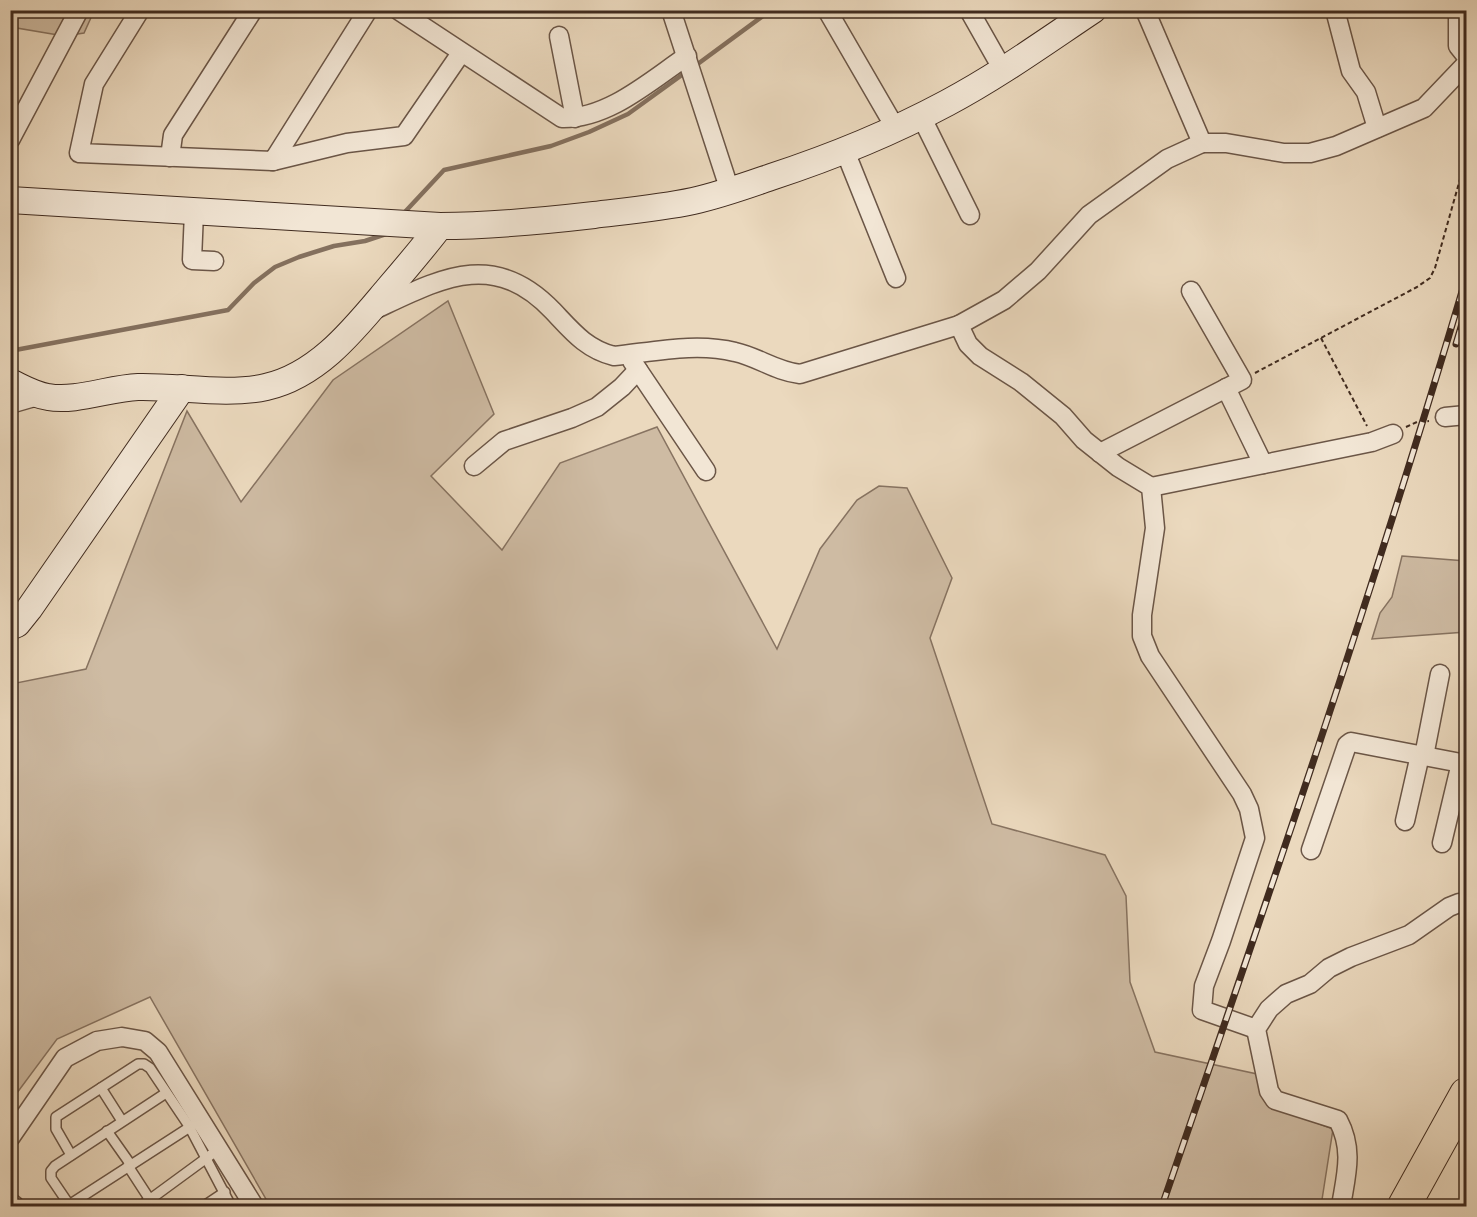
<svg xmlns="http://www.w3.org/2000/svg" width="1477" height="1217" viewBox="0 0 1477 1217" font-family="'Old Standard TT',serif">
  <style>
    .green { fill: #cebba3; stroke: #877361; stroke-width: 1.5 }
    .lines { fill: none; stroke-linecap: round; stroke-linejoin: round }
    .stream { stroke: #84705e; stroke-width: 4.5 }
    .lane-casing { stroke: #6b5647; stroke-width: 12 }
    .street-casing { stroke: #6b5647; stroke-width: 21 }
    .secondary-casing { stroke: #402b1f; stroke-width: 28 }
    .highway-casing { stroke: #402b1f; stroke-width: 34 }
    .path { stroke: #402b1f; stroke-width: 2; stroke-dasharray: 4.5 3; stroke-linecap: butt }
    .lane { stroke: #f2e6d5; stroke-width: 9 }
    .street { stroke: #f2e6d5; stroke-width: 18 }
    .secondary { stroke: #f2e6d5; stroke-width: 26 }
    .highway { stroke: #ebd9be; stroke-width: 32 }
    .rail-casing { stroke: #402b1f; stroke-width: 7 }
    .rail { stroke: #f2e6d5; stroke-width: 4.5; stroke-dasharray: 14; stroke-linecap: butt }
  </style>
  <rect width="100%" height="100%" fill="#ebd9be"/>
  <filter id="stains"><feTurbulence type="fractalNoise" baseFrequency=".00333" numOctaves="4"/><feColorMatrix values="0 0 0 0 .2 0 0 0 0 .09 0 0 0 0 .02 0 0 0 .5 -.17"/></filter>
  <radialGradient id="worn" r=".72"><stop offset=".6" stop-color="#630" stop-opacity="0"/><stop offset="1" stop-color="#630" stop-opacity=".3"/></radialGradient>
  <g class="green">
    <polygon points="11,11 94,11 84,33 64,36 11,27"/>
    <polygon points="448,301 494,414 431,476 502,550 560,463 657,427 777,649 820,549 857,500 879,486 907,488 952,578 930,638 992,824 1105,855 1126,896 1130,982 1155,1052 1257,1074 1271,1106 1333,1129 1321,1206 270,1206 150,997 57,1039 11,1101 11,684 86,669 187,411 241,502 333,380"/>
    <polygon points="1402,556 1466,561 1466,632 1372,639 1380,613 1392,597"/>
  </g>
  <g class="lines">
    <g class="stream">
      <polyline points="695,66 771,10"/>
      <polyline points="403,214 444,170 551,146 589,132 628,114 686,72"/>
      <polyline points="10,351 228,310 254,283 275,267 299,257 334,246 365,241 389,233"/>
    </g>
    <g class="lane-casing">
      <g id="lane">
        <polyline points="101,1088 122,1121"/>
        <polyline points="107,1131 131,1165"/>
        <polyline points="71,1155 56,1129 56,1117 138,1064 144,1064 150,1068 189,1126 231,1206"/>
        <polyline points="128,1166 154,1206"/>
        <polyline points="69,1205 193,1125"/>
        <polyline points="70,1206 51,1178 51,1171 55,1166 166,1093"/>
        <polyline points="141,1206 212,1154"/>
        <polyline points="204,1206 225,1192"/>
      </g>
    </g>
    <g class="street-casing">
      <g id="street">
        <polyline points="140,10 94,84 79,153 273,161 368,10"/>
        <path d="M398,10l164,108c46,1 88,-37 125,-62"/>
        <polyline points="671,10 730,191"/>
        <polyline points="827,10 896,129"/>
        <polyline points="969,10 1003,70"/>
        <polyline points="1145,10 1202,143"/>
        <polyline points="1335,10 1351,71 1366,92 1377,128"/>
        <polyline points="1458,10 1458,46 1466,56"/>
        <polyline points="559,36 575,118"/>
        <polyline points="921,116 970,215"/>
        <polyline points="10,140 79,10"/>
        <polyline points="845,151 896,278"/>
        <polyline points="170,157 173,135 253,10"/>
        <polyline points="273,161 347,143 404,136 461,53"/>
        <polyline points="194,212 192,260 214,261"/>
        <path d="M374,310c66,-31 119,-62 179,1 19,20 33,38 61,45 39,-4 82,-14 121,-4 23,5 40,19 65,22l159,-49 45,-25 34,-29 51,-56 78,-56 35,-16h24l58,10h26l26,-7 88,-38 42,-44"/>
        <polyline points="959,325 968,344 980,356 1021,382 1063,416 1084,440 1118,467 1151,487 1155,528 1142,615 1142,636 1150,656 1242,794 1249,809 1255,838 1221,941 1204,986 1202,1010 1256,1029"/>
        <polyline points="632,361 706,471"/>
        <polyline points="1226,388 1263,464"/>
        <polyline points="10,404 41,395"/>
        <polyline points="1445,417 1466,415"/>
        <polyline points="1100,453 1242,380 1191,291"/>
        <polyline points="474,466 504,441 572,418 597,407 622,387 638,370"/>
        <polyline points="1151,487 1372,442 1393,434"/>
        <polyline points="1424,756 1440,674"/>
        <polyline points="1405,821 1420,755"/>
        <polyline points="1442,843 1461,763"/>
        <polyline points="1311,850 1347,745 1351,742 1466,764"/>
        <polyline points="10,1138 65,1058 97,1041 122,1037 145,1041 158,1052 254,1206"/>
        <polyline points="10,1202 15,1206"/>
        <path d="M1341,1206c5,-31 13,-56 -3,-86l-63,-20 -6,-9 -13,-62 13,-20 17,-15 24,-10 19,-16 22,-11 58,-22 40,-28 10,-4h7"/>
      </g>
    </g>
    <g class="secondary-casing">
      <g id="secondary">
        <path d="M10,200l430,26c52,0 102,-5 154,-11 33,-4 66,-7 99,-14 27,-6 52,-15 78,-24 61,-20 120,-44 176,-74 51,-27 98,-61 146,-93"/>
        <path d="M10,382c13,6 24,13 38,15 28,5 62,-9 90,-10 41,-1 88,9 128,0 53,-12 89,-59 122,-98 18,-21 35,-41 52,-63"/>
        <polyline points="10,627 17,624 29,609 182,388"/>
      </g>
    </g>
    <g class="highway-casing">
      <polyline id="highway" points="1404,1206 1466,1094"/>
    </g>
    <g class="path">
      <polyline points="1321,338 1367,426"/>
      <polyline points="1255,373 1417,287 1430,278 1435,268 1466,158"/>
      <polyline points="1406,427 1417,422 1429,421"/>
    </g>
    <use href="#lane" class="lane"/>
    <use href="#street" class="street"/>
    <use href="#secondary" class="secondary"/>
    <use href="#highway" class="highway"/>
    <g class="rail-casing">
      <g id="rail">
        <polyline points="1456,344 1466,310"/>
        <path d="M1162,1206c106,-308 212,-616 304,-928"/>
      </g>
    </g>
    <use href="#rail" class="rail"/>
  </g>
  <rect width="1477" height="1217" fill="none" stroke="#ebd9be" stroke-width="36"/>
  <rect x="12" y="12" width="1453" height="1193" fill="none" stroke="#402b1f" stroke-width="3"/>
  <rect x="18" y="18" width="1441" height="1181" fill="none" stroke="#402b1f" stroke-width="1.5"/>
  <rect width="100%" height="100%" filter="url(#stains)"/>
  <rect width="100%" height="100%" fill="url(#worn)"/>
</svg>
